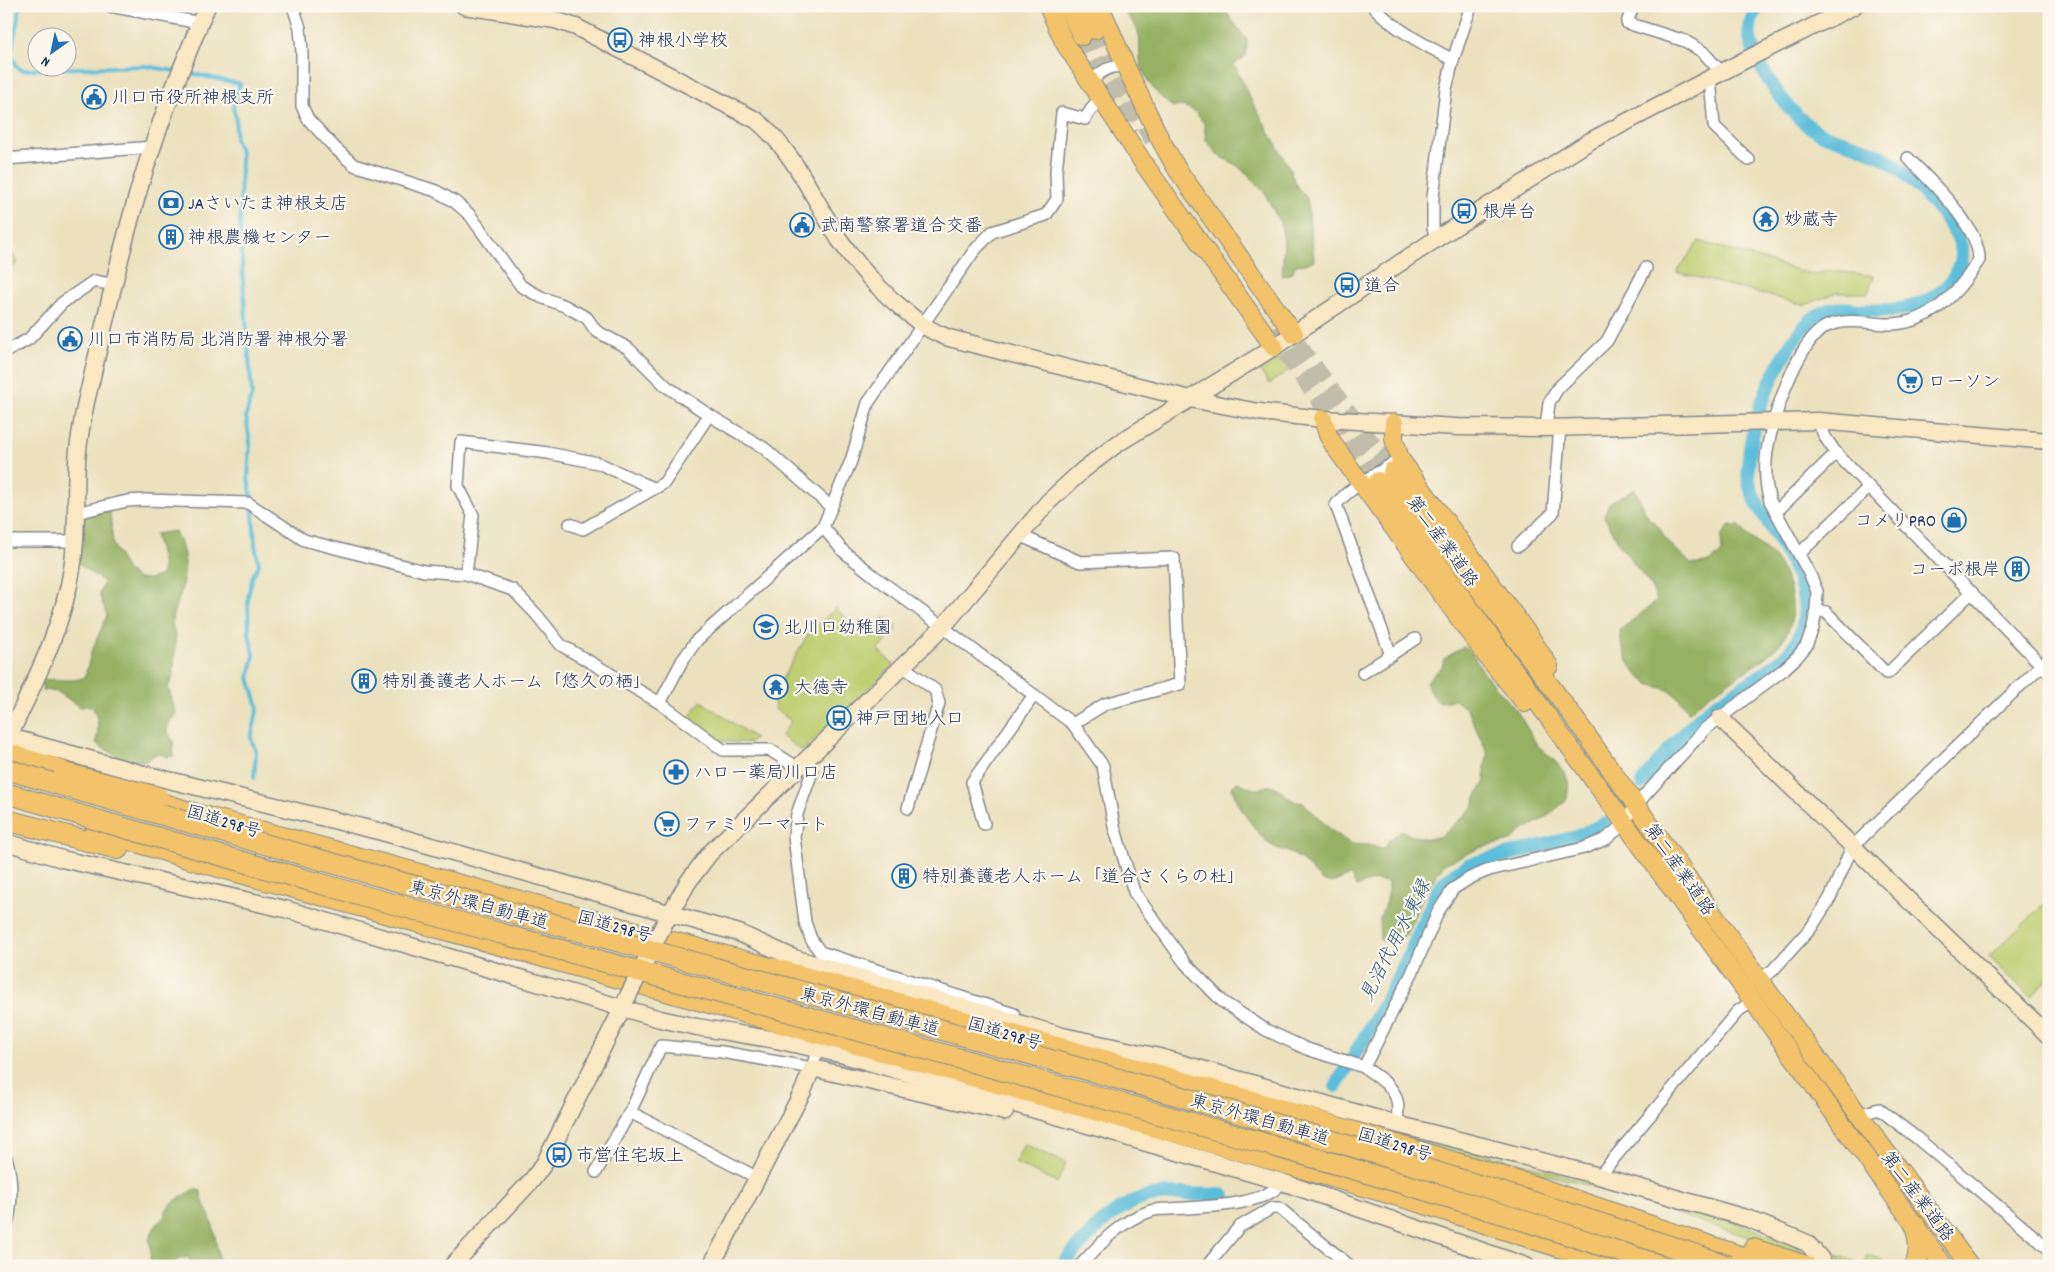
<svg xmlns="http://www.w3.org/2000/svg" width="2055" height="1272" viewBox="0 0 2055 1272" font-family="Dekko,'Klee One',sans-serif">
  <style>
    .green { fill: #bece71; stroke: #6c7e68 }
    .forest { fill: #96b163; stroke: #587060 }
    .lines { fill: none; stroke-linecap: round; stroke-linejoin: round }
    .stream { stroke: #5cbdda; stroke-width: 4 }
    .canal { stroke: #5cbdda; stroke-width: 14 }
    .primary-tunnel { stroke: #c1bdab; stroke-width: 18; stroke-dasharray: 18 9; stroke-linecap: butt }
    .street-casing { stroke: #83888e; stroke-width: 14 }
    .secondary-casing { stroke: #83888e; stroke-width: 19 }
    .primary-casing { stroke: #83888e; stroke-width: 20 }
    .highway-casing { stroke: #83888e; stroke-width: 22 }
    .street { stroke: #fff; stroke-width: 11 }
    .secondary { stroke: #fae7c3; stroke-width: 16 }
    .primary { stroke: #f2c36a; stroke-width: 18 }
    .highway { stroke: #f2c36a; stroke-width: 20 }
    .secondary-bridge-casing { stroke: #83888e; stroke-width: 19; stroke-linecap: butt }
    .highway-bridge-casing { stroke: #83888e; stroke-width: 22; stroke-linecap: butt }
    .secondary-bridge { stroke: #fae7c3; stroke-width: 16 }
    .highway-bridge { stroke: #f2c36a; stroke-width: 20 }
    .labels { text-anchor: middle; stroke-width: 4.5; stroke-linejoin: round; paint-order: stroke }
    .poi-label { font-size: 18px; fill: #1b2f5e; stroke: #fbf7ec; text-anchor: start }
    .street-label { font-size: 18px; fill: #1b2f5e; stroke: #fbf7ec }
    .water-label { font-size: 19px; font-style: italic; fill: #2e5a83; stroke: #fbf7ec }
  </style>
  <rect width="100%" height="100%" fill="#fbf7ec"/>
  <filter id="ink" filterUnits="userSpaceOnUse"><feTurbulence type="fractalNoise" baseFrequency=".02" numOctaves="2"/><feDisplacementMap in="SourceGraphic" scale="10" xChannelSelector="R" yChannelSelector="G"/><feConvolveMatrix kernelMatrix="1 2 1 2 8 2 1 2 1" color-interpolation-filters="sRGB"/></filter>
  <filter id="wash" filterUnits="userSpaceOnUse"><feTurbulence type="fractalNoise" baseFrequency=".0096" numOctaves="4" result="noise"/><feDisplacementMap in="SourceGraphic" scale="20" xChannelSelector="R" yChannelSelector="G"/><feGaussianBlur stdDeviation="1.12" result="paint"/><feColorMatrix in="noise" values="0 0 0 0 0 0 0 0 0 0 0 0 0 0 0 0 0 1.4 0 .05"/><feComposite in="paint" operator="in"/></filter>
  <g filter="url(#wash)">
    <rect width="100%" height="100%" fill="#ebe1be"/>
    <g class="green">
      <polygon points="1699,241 1814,275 1829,270 1874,276 1868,293 1836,293 1805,305 1676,272"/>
      <polygon points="6,243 18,263 6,270"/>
      <polygon points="1303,343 1311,346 1315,352 1269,384 1260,371"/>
      <polygon points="836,608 864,637 885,616 898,628 878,650 894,665 802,751 781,736 791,721 775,709 773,695 808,634"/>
      <polygon points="701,701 755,738 751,743 718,741 688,719"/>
      <polygon points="2049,899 2049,978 2031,997 1989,957"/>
      <polygon points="1411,1134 1719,1216 1798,1246 1804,1255 1578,1182 1399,1142 1404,1136"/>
      <polygon points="1024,1144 1066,1163 1057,1183 1015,1163"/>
      <polygon points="1834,1254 1864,1265 1867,1255 1895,1266 1846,1266"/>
    </g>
    <g class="forest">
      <path d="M1121,6h83l6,4 14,-1c8,11 15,21 23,31l-1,16 -12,8 16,34 38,67 9,22 10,11 7,62 -8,4 -10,1 -4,8 -10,3 2,-34 -3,-17 -17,-33 -26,-26 -20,-11 -12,-15 -2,-17 -11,-13 -11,-4 -9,1c-15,-10 -31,-29 -33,-48 -1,-9 1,-18 -2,-27 -2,-9 -13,-17 -17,-26z"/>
      <path d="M1635,489l11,25 13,13 6,12 26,25c15,1 20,-2 31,-12l-1,-16 9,-11 10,1c4,5 8,11 13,14 10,8 19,12 25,23 9,14 15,31 14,47 -1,5 0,11 -2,16 -11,36 -76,57 -101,87 -5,-8 -12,-19 -21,-23 -6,-3 -13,-3 -19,-6 -18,-10 -29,-35 -29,-54l37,-29 -6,-15 -31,-41 -16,-29 5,-13z"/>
      <path d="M100,510l10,1 3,33 14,27 11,8h13l11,-5c2,-15 -4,-25 -7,-40l20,-3c5,10 10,22 10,33 -1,9 -2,22 -5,31 -4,12 -13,27 -4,40 -2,15 0,40 -8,52l8,26 -7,10 -2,8 6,10 1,15 -7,1 -6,-3 -7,1 -8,6h-23c-9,-9 -18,-10 -27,-18 3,-14 3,-24 -4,-37l-12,1 -22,-15 -15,-2 -2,-10c17,-2 29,3 44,-3l6,-24 16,-38 -8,-21 5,-12c-9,-7 -20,-12 -27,-21l3,-45z"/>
      <path d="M1464,646l10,10 12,20 31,35 20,34 16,14 12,14 4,11 -2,14 -4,5 -15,13 -28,16 -9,9 -29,6 -38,17 -20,30 -18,41 -9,5 -11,2 -6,-2 -1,-20 9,-24v-14l-13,-2 -19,7 -5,-11c-9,1 -17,9 -26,6 -9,-4 -20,-21 -29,-26 -8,-5 -17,-6 -25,-11 -14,-10 -35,-41 -39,-58l5,-5c6,2 14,7 20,7 6,0 10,-5 16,-3 13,5 12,15 31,17l27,27 20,14 20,1 6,3h8l4,-8 13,-10 8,5 18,4 14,-3 14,-13 17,-16 2,-8 10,-18v-16l3,-11 -21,-45 -12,-9 -17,2 -9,-11 -2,-10 15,-14 2,-8z"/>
      <path d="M195,1189l6,2c0,12 8,20 11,32 4,13 4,26 8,39l-3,4h-24l-5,-9 -11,3 -5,6h-21l-1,-3 1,-14 -2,-9 5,-12 10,-11 3,-8 6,-7z"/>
    </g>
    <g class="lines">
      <g class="stream">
        <polyline points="20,6 11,55 17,67 22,70 145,66 175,71"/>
        <polyline points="185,72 240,84 233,108 236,118 235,139 241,153 240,225 244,294 252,394 246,416 250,443 248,478 252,499 255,545 259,565 253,575 248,597 249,634 254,655 249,678 258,707 251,739 256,752 254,778"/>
      </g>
      <g class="canal">
        <path d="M1642,783c20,-24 39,-49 63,-70 25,-22 74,-42 91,-70 25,-44 -9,-88 -31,-126 -6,-10 -14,-23 -16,-35 -4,-29 9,-75 22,-101 11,-23 29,-58 52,-69 12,-6 26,-3 38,-2 31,2 64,0 87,-25 8,-9 15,-21 14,-34 -2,-21 -46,-69 -63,-82 -9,-8 -21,-15 -33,-20 -16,-8 -36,-9 -51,-19 -25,-14 -60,-64 -65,-93 -2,-11 2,-21 8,-31"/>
        <polyline points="1336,1086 1387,999 1408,958 1437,891 1447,879 1470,864 1576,837 1604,824"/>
        <path d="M1061,1266c23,-25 49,-58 82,-68 23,-7 57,-3 81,-3"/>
      </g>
    </g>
  </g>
  <g filter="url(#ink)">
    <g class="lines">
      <g class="primary-tunnel">
        <polyline points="1095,30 1127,94 1153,140"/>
        <polyline points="1082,36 1133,133"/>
        <polyline points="1281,323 1392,471"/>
        <polyline points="1270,331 1378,481"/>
      </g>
      <g class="street-casing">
        <g id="street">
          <polyline points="110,6 200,23"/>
          <polyline points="293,6 300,28 302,52 302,106 308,119 334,147 354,165 436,191 455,202 470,215 521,286 541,297 565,306 587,318 596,331 628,348 666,386 709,415 764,448 831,507"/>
          <path d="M1373,6c22,24 52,39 80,54"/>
          <polyline points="1633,6 1627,23 1685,41 1703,52 1721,72"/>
          <polyline points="1710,78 1714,126 1749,160"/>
          <path d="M1093,85c1,-13 23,-23 34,-16"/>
          <polyline points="6,159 152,147"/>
          <polyline points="1436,239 1433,228 1433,197 1446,89 1453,60 1471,6"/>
          <polyline points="7,351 29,339 62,303 94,281 115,285"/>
          <polyline points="1818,421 1825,437 1836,453 2049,673"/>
          <polyline points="1546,428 1549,403 1558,388 1607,341 1646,268"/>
          <polyline points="1776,512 1836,453"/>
          <polyline points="76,513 127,501 144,500 248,503 304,540 424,571 466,574 513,590 537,615 561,645 660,703 723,750 770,750 798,768"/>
          <polyline points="570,524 583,529 664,483 709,415"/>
          <polyline points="823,527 843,551 874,576 1073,724 1103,766 1114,826 1134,892 1185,963 1223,1002 1266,1030 1307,1049 1364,1067"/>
          <polyline points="1019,535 1080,562 1174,558 1180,684 1105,704 1073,724"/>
          <polyline points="6,541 75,541"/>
          <polyline points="1518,546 1553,513 1560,427"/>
          <polyline points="1799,554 1869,487"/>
          <polyline points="466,574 473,515 458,486 461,442 548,453 598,463 653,488"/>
          <polyline points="1816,610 1826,612 1886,673 1888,673 1972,592"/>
          <path d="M1391,655l-55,-150c12,-17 42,-32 59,-43"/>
          <polyline points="904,667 935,690 939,703 908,808"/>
          <polyline points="1363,673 1415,639"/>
          <polyline points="660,703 682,661 697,640 823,527 851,461 868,403 974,251 992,232 1046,215 1057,199 1056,172 1062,113 1085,119 1100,96"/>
          <polyline points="805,762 812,772 797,814 794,837 805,922 811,939 820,952 1014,1014"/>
          <polyline points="984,824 972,782 1034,695"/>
          <polyline points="1759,979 1772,971 1811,928 1830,898 1852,847 2049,658"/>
          <polyline points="630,1112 758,1178"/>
          <polyline points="1858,1115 1879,1109 1918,1139 2049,1249"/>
          <path d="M1396,1124c8,-33 -9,-40 -32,-57l48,-94 26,-61 15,-23 17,-11 19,-8 95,-22 22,-9 13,-11 25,-32 61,-67 78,-59 14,-13 9,-11 7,-18 3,-18 1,-19 -7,-16 -40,-74c-4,-13 -5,-27 -4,-41 2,-32 31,-121 61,-134 20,-8 40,-3 60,-2 43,1 71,-31 92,-64 1,-33 -49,-79 -71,-102"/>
          <path d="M6,1158c7,21 6,49 0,71"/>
          <polyline points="596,1172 630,1112 661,1046 722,1052 812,1068 815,1058"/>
          <polyline points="1599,1176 1738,1011 1753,1001"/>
          <path d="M1080,1266c19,-21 40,-45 68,-54 6,-3 15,-3 22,-3 30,-3 94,-1 112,-27"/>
          <polyline points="1207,1266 1239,1227 1272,1208 1279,1208 1350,1266"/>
        </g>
      </g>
      <g class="secondary-casing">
        <g id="secondary">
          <path d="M464,6l91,14 21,7 180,93c38,31 57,78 83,119 18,26 40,51 65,71 14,12 27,22 45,28l241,61 69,13 64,7 134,8 89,1 272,-7 231,20"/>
          <polyline points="1720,718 2049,1036"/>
          <polyline points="6,736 136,772 382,832 739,933 794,958 1063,1036 1159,1057 1396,1124 1599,1176 1749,1219 1807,1243 1821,1259 1824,1266"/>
          <path d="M6,743c26,-57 56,-112 66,-174 6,-35 3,-71 5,-107 1,-20 5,-40 9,-60 16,-66 30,-134 49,-199 19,-68 45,-132 72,-197"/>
          <polyline points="6,842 62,859 285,909 660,1019 697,1027 776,1040 844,1055 1137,1139"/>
          <polyline points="666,921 688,882 710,853 942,628 1048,502 1083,470 1117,444 1274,347 1436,239 1590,141 1747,59 1854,6"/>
          <polyline points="1126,1137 1282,1182 1526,1266"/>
          <polyline points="452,1266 532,1180 544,1164 626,1001"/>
          <polyline points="711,1266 803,1091 812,1068 1005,1112"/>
        </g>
      </g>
      <g class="primary-casing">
        <g id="primary">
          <polyline points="1048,6 1064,42 1144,164 1274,347"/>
          <polyline points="1067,6 1082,36"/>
          <polyline points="1085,6 1095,30"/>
          <polyline points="1100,6 1127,69 1160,139 1177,169 1294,334"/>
          <polyline points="1323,419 1328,435 1335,447 1485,654 1525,703"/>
          <polyline points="1394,423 1394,439 1400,459 1530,637 1549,666"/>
          <polyline points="1392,471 1578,723 1759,979 1970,1266"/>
          <polyline points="1378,481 1944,1266"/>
        </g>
      </g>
      <g class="highway-casing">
        <g id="highway">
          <polyline points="6,753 80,777"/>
          <polyline points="139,796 196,814 804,977 1252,1101 1530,1185 1769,1266"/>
          <polyline points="6,820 118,849"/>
          <polyline points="96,829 190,859 1235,1149 1422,1203 1618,1266"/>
          <polyline points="1753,1249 1806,1266"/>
          <path d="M1915,1266c6,-15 4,-26 0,-41"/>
        </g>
      </g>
      <use href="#street" class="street"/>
      <use href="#secondary" class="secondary"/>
      <use href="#primary" class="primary"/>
      <use href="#highway" class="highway"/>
      <g class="secondary-bridge-casing">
        <polyline id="secondary-bridge" points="626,1000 665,922"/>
      </g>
      <g class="highway-bridge-casing">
        <g id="highway-bridge">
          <path d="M6,769c573,172 1156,305 1723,497"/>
          <polyline points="64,773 158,797"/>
          <path d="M6,793c351,105 706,196 1059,295 200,55 401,111 597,178"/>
        </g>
      </g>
      <use href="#secondary-bridge" class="secondary-bridge"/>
      <use href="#highway-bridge" class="highway-bridge"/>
    </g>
  </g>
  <defs>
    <g id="bus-ring" transform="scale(1.25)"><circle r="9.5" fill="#fbf7ec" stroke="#1f6fb2" stroke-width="1.5"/><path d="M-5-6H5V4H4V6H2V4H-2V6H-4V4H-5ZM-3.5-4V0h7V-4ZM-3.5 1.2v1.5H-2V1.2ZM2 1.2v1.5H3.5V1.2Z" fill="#1f6fb2"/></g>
    <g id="civic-ring" transform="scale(1.25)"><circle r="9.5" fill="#fbf7ec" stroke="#1f6fb2" stroke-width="1.5"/><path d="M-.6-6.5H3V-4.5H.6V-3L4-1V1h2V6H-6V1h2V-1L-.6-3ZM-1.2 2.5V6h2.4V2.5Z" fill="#1f6fb2"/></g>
    <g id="bank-ring" transform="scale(1.25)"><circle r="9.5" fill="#fbf7ec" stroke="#1f6fb2" stroke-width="1.5"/><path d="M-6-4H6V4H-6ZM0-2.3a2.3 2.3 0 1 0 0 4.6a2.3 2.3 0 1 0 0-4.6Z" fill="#1f6fb2"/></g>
    <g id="temple-ring" transform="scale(1.25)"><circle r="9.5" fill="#fbf7ec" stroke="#1f6fb2" stroke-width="1.5"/><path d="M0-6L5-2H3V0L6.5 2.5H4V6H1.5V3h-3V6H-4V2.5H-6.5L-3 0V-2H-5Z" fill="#1f6fb2"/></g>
    <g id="building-ring" transform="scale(1.25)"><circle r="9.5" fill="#fbf7ec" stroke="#1f6fb2" stroke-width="1.5"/><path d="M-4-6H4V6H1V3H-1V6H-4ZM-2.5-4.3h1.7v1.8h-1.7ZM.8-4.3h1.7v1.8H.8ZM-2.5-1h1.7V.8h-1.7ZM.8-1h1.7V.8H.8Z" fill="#1f6fb2"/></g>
    <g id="supermarket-ring" transform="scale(1.25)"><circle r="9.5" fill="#fbf7ec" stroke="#1f6fb2" stroke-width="1.5"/><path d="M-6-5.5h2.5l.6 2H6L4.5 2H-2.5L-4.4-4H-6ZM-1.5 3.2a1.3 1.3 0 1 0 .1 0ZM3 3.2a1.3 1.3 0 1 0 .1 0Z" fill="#1f6fb2"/></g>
    <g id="shop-ring" transform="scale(1.25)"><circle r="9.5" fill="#fbf7ec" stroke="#1f6fb2" stroke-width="1.5"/><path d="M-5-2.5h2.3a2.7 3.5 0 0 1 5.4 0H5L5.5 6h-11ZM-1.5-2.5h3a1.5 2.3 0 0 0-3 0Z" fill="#1f6fb2"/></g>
    <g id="school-ring" transform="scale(1.25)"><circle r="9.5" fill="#fbf7ec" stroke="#1f6fb2" stroke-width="1.5"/><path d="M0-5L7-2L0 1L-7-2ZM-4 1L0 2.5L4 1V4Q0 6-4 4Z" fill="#1f6fb2"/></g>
    <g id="pharmacy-ring" transform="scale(1.25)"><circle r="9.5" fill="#fbf7ec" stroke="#1f6fb2" stroke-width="1.5"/><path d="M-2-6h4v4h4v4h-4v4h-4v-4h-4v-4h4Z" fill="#1f6fb2"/></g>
  </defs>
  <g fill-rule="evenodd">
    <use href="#bus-ring" x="620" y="40"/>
    <use href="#civic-ring" x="94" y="97"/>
    <use href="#bank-ring" x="171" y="203"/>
    <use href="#bus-ring" x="1464" y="211"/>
    <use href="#temple-ring" x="1766" y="219"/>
    <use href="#civic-ring" x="802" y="225"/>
    <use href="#building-ring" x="171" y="237"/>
    <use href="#bus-ring" x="1347" y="285"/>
    <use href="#civic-ring" x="70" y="339"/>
    <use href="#supermarket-ring" x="1910" y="381"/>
    <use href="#shop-ring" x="1954" y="520"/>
    <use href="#building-ring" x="2017" y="569"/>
    <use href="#school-ring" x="766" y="627"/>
    <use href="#building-ring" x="364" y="681"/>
    <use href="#temple-ring" x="776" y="687"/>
    <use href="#bus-ring" x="839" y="718"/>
    <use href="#pharmacy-ring" x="676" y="772"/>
    <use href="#supermarket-ring" x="667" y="824"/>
    <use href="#building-ring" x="904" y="876"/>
    <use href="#bus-ring" x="559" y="1155"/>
  </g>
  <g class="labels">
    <g class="poi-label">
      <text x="638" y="46">神根小学校</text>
      <text x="112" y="103">川口市役所神根支所</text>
      <text x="188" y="209">JAさいたま神根支店</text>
      <text x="1482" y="217">根岸台</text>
      <text x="1784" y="225">妙蔵寺</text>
      <text x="820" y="231">武南警察署道合交番</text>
      <text x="188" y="243">神根農機センター</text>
      <text x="1364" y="291">道合</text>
      <text x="88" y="345">川口市消防局 北消防署 神根分署</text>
      <text x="1928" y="387">ローソン</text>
      <text x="1936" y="526" text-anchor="end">コメリPRO</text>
      <text x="2000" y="575" text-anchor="end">コーポ根岸</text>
      <text x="784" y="633">北川口幼稚園</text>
      <text x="382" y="687">特別養護老人ホーム「悠久の栖」</text>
      <text x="794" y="693">大徳寺</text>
      <text x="856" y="724">神戸団地入口</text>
      <text x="694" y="778">ハロー薬局川口店</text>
      <text x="684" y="830">ファミリーマート</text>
      <text x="922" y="882">特別養護老人ホーム「道合さくらの杜」</text>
      <text x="576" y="1161">市営住宅坂上</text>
    </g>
    <g class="street-label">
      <text transform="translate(1443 541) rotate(54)" y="6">第二産業道路</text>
      <text transform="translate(224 821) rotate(16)" y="6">国道298号</text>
      <text transform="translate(1680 869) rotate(55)" y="6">第二産業道路</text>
      <text transform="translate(479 904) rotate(15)" y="6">東京外環自動車道</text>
      <text transform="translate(615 926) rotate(15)" y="6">国道298号</text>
      <text transform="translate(870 1011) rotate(15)" y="6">東京外環自動車道</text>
      <text transform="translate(1005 1033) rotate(16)" y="6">国道298号</text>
      <text transform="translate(1260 1119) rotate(16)" y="6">東京外環自動車道</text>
      <text transform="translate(1395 1144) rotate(17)" y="6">国道298号</text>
      <text transform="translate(1918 1196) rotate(53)" y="6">第二産業道路</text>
    </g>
    <g class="water-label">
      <text transform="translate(1394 940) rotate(-63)" y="7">見沼代用水東縁</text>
    </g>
  </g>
  <rect width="2055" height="1272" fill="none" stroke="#fbf7ec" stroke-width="25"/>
  <g transform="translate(52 52) rotate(213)"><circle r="24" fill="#fbf7ec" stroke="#a1a7b3"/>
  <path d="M0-4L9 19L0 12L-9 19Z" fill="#1f6fb2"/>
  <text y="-8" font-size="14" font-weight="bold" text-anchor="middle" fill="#1b2f5e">N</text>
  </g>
</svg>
